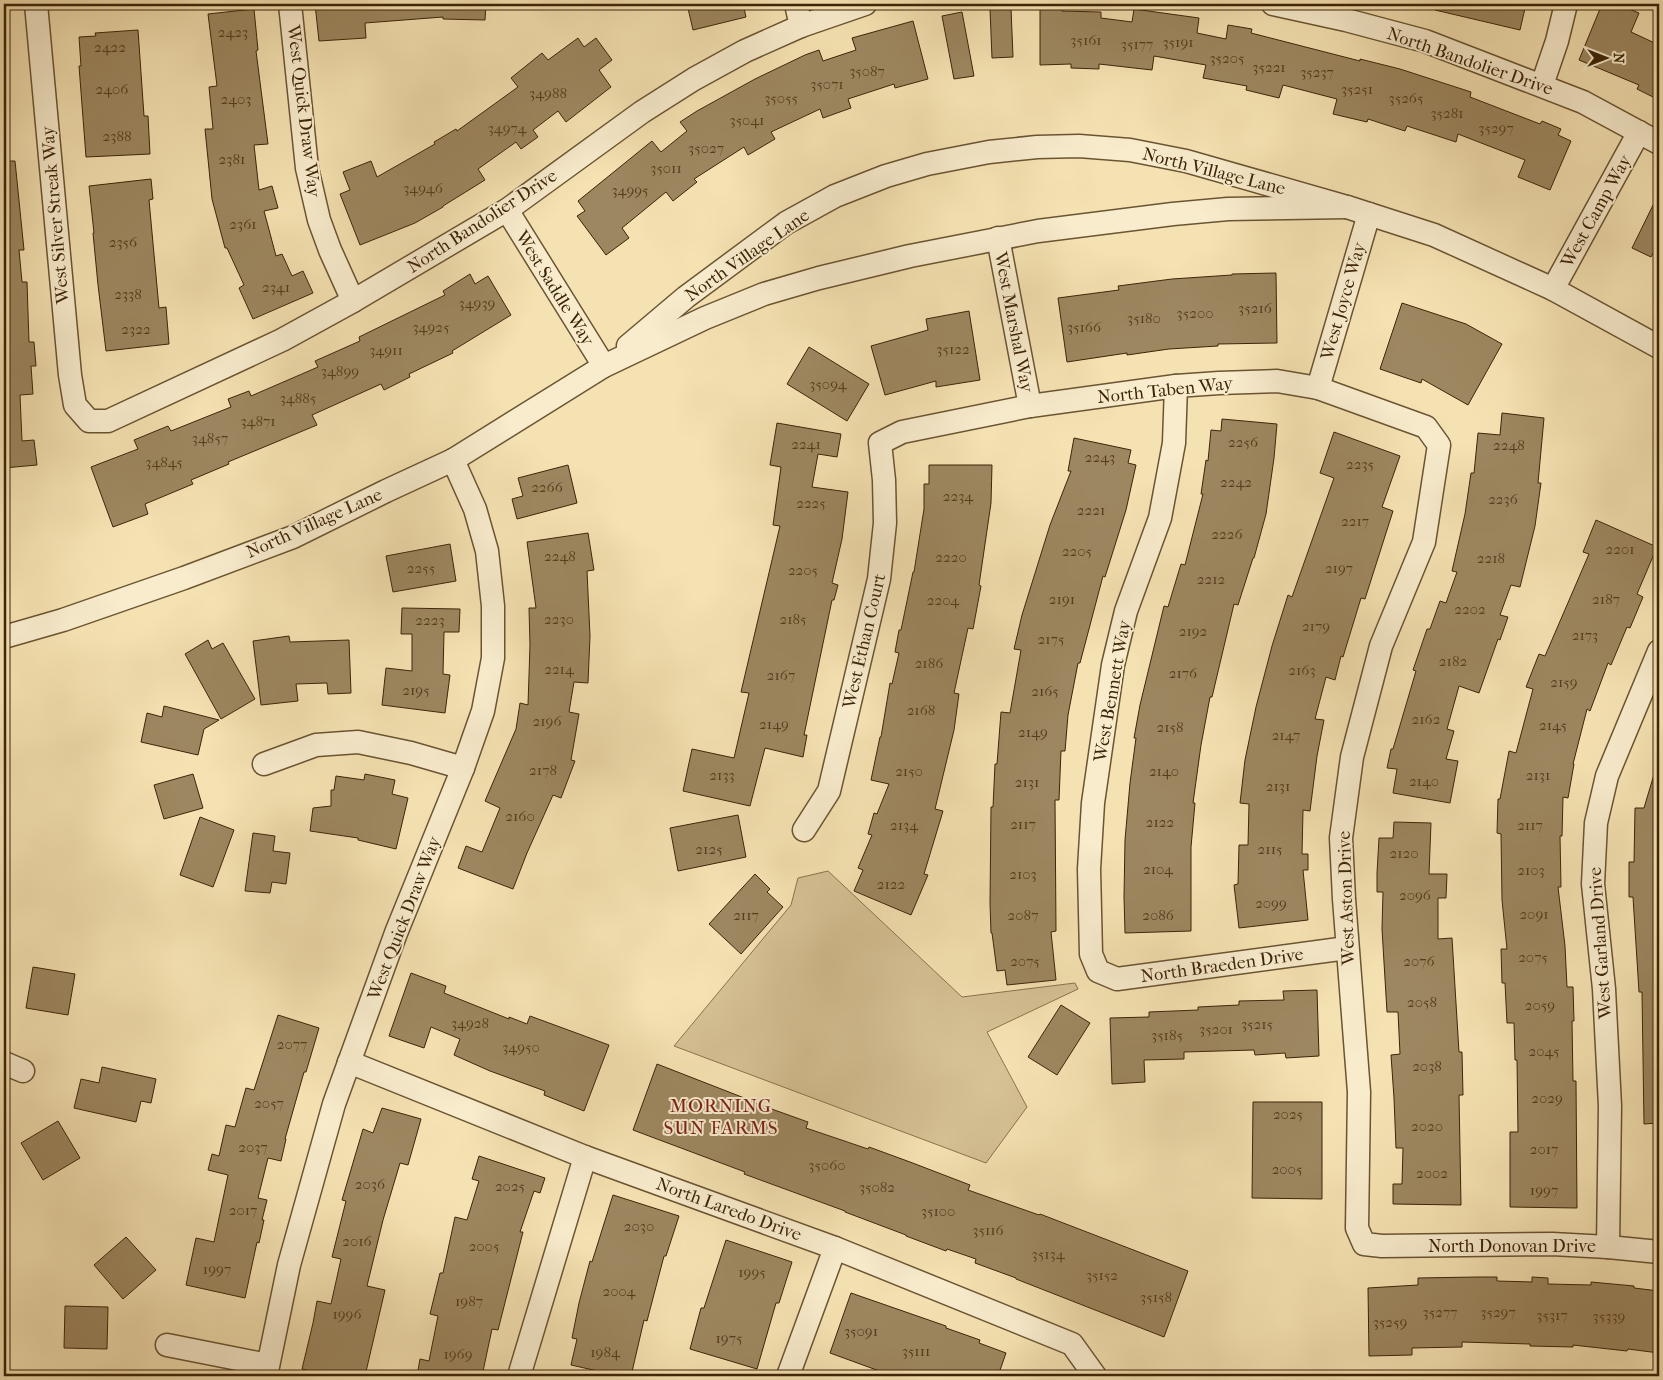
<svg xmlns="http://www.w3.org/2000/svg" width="1663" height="1380" viewBox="0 0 1663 1380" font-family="'IM FELL French Canon',serif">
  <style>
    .green { fill: #d6c295; stroke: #8a734e }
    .building { fill: #9d8760; stroke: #3d2408 }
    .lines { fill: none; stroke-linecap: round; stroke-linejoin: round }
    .minor-casing { stroke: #6b5432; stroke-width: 25 }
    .minor { stroke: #f8eccd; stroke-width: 22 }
    .labels { text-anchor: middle; stroke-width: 4; stroke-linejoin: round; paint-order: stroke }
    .number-label { font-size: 15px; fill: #553d1e }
    .street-label { font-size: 18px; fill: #3d2408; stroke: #f8eccd }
    .neighbourhood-label { font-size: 19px; letter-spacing: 1px; fill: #7a1f14; stroke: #f8eccd }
  </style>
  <rect width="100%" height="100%" fill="#f5e2b2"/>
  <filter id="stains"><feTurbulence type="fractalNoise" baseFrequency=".004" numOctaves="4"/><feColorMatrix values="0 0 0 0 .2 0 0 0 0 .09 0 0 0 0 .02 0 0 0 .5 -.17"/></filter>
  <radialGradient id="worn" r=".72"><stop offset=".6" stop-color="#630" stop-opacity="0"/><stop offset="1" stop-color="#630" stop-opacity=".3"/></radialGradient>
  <polygon class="green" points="828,871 962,997 1075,983 1078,989 987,1032 1027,1107 986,1163 674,1046 791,905 798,878"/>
  <g class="building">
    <polygon points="315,4 486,4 485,20 443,19 443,17 365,23 366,38 319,41"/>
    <polygon points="687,4 743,4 746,17 693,30"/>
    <polygon points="1436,4 1526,4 1520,30 1435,10"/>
    <polygon points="1602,4 1617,4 1639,13 1631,32 1659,45 1659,100 1637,89 1639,85 1579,60"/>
    <polygon points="1040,6 1062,6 1062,11 1101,12 1101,18 1132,22 1134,9 1199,18 1197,33 1226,39 1228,25 1252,29 1251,33 1360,61 1360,59 1400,69 1471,92 1470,97 1540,124 1542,121 1561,129 1558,135 1571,141 1550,190 1518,177 1525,160 1458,134 1456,142 1407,126 1405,131 1368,119 1367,122 1333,114 1337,99 1283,85 1279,98 1246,90 1247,86 1203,78 1206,65 1154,56 1152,70 1099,64 1099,69 1071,68 1071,64 1040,65"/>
    <polygon points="1011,8 1013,57 992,58 990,9"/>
    <polygon points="254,9 258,50 256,51 268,144 254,145 259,190 272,186 278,208 264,211 276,256 282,254 292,276 303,271 313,293 253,319 239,288 244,285 227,248 225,248 212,199 205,129 213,129 209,87 217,86 208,14"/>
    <polygon points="962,12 974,76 954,79 942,16"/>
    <polygon points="913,21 928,79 895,88 894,84 848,99 851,108 823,118 820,109 771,132 775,139 748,155 744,147 694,179 697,182 673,201 666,192 622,228 629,238 606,255 577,216 585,211 578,201 652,141 661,152 687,131 680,122 697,111 755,79 805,55 819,50 823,61 856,50 852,38"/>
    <polygon points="138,30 144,116 148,116 150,154 86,157 79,66 81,66 79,37 96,36 95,33"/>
    <polygon points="578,38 584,47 596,38 612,60 599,70 611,87 566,122 558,111 533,130 538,137 521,149 516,142 478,169 485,180 443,206 443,207 415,223 360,245 340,194 350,190 343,172 371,161 377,177 435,144 434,142 456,129 457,131 518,87 511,78 542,53 548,60"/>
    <polygon points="4,161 15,161 24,250 19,250 22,282 27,282 29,342 34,342 36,366 31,366 33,394 20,395 22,441 34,440 37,465 4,468"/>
    <polygon points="151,179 153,199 149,200 159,308 166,307 169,344 106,351 98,285 93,233 94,233 89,186"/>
    <polygon points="1659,193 1659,252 1655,250 1651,257 1632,248"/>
    <polygon points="1276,273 1277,343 1218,344 1218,346 1169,349 1127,355 1127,353 1067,362 1058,298 1119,290 1118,286 1172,279 1232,275 1232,274"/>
    <polygon points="470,274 475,284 488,276 511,315 452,351 453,353 409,374 410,377 384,390 381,384 312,415 317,425 228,462 229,464 191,480 193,484 145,504 148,514 113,527 91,467 138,449 134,440 168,426 171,431 231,407 228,399 249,391 251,396 318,367 315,361 360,341 359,337 445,295 443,291"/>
    <polygon points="1402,303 1466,324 1502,344 1468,405 1422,379 1421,383 1380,369"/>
    <polygon points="969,311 980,380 936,387 936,381 885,395 871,346 928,330 926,319"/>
    <polygon points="809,347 869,384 847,421 787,384"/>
    <polygon points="1502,413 1544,418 1538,483 1541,483 1535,526 1520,587 1511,585 1500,615 1508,617 1500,640 1498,639 1479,693 1459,686 1447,729 1454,731 1446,759 1458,761 1450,803 1393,793 1397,769 1387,768 1391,749 1393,749 1416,671 1413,670 1427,629 1430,629 1440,601 1446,603 1457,572 1452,571 1465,514 1471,473 1474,473 1478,433 1500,435"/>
    <polygon points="1222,419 1277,424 1274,458 1266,514 1254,558 1253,558 1238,605 1234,604 1212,697 1210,697 1201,745 1193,803 1195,803 1191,847 1191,931 1125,933 1124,897 1125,840 1130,783 1136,738 1134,738 1140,705 1164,606 1168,607 1181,564 1185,565 1203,494 1201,494 1206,460 1208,461 1211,430 1221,431"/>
    <polygon points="777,423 841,434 837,457 818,454 812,487 848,492 842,539 832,583 838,585 834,600 832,600 804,735 807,735 803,757 765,748 750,806 683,791 692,749 734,758 749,693 741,692 780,526 773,525 781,467 770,465"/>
    <polygon points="1334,432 1400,456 1382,507 1393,511 1365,599 1361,598 1343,657 1341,656 1335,680 1326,677 1315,719 1324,720 1317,756 1310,811 1303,810 1302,854 1308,854 1308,870 1303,870 1308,920 1239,928 1234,885 1238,884 1239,845 1248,845 1249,804 1240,803 1245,760 1256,707 1272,646 1288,595 1292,597 1334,478 1320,473"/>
    <polygon points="1074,438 1131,450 1128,463 1136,465 1126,510 1105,577 1103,576 1080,663 1078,663 1068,715 1065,751 1061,751 1059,800 1055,800 1056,931 1051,932 1056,980 1007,985 1005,970 997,971 992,933 991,933 990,903 991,807 993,807 995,764 997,764 1001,712 1010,713 1021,650 1014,649 1022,615 1050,525 1071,471 1068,471"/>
    <polygon points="568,465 577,503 517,519 512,499 523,496 518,478"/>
    <polygon points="929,465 992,465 991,503 979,585 981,586 973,629 968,628 954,693 959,694 954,730 935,809 943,811 924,874 928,875 911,915 854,891 863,870 858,868 872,835 868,834 874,813 877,814 889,784 871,780 880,737 881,737 890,683 892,684 899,653 895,652 899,630 901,630 913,572 914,572 924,509 924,484 929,484"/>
    <polygon points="1596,520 1657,547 1637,594 1643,597 1630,628 1627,627 1611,665 1608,663 1590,711 1587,709 1573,764 1574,764 1568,798 1563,797 1562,836 1560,836 1561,887 1558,887 1565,946 1567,987 1573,987 1574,1021 1572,1021 1573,1081 1576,1081 1577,1208 1510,1207 1510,1132 1518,1132 1517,1060 1515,1060 1514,1023 1507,1023 1505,983 1502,983 1501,949 1507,949 1502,900 1501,834 1497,833 1498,799 1500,799 1509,751 1516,753 1533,689 1526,687 1539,654 1545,656 1589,554 1583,552"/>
    <polygon points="588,533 594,570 587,571 590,636 588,683 574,682 569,712 579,714 571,760 575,761 561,798 553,795 527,853 513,889 458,868 466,846 482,852 500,808 485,801 516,729 520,703 528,705 530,645 529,608 536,608 527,542"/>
    <polygon points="450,544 456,581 393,592 386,556"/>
    <polygon points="402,608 460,609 459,632 444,632 443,674 450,675 445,713 382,705 386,668 412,671 412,634 401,634"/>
    <polygon points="289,636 290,642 349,640 351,693 328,694 327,683 296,684 298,701 261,705 253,641"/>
    <polygon points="208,640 212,649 223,643 255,699 221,719 185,654"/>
    <polygon points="164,706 219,720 204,729 198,755 141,742 147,713 162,717"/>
    <polygon points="1655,771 1659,772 1659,1123 1644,1124 1642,992 1639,992 1633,897 1629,897 1629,862 1634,862 1635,808 1644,808"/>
    <polygon points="193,774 203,808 164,819 154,785"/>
    <polygon points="365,774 395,780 392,794 408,798 396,849 358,840 358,838 310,831 313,808 331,806 331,790 334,790 336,776 364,780"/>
    <polygon points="738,815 746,857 678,871 670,828"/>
    <polygon points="200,817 234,830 213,887 180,875"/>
    <polygon points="1394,822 1431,823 1429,874 1447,874 1446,898 1438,898 1438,939 1452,938 1459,1052 1462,1052 1463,1095 1459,1095 1461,1205 1393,1204 1393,1184 1402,1184 1403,1148 1396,1148 1394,1098 1391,1055 1400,1054 1398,1012 1387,1012 1382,929 1383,892 1377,892 1377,873 1379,838 1393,838"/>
    <polygon points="253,833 275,836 273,851 290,853 286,884 272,882 270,893 245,891"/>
    <polygon points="755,874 770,889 767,892 783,907 741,954 709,924"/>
    <polygon points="33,967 75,974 68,1015 26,1008"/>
    <polygon points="411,973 446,986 444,993 509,1019 509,1017 527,1024 530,1016 609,1045 584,1111 544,1095 545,1091 490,1071 454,1055 460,1039 431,1027 424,1048 389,1036"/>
    <polygon points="1317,990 1319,1056 1286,1058 1285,1053 1255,1055 1254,1050 1184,1052 1184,1059 1144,1060 1145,1082 1112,1084 1110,1018 1149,1017 1149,1012 1198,1010 1198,1007 1239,1005 1239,1001 1284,1000 1283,991"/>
    <polygon points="1061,1005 1090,1023 1057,1075 1028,1057"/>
    <polygon points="278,1015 319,1028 306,1072 304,1072 285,1139 286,1139 281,1161 268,1158 258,1198 267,1200 262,1220 264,1220 259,1243 257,1242 245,1298 186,1285 196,1238 214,1242 228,1175 208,1170 212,1154 219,1156 226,1125 235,1127 246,1088 254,1090"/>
    <polygon points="657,1064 752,1101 752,1102 808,1122 806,1128 868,1149 869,1147 910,1162 970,1185 968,1190 1039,1215 1040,1214 1188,1271 1164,1337 1016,1279 1016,1278 975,1263 976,1259 947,1249 946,1251 906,1236 906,1235 845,1212 845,1211 744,1174 745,1172 633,1130"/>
    <polygon points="102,1067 156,1079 151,1103 141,1101 136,1122 74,1108 81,1079 99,1083"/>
    <polygon points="1253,1102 1322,1102 1322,1199 1252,1198"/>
    <polygon points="382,1108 421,1119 408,1165 400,1163 383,1220 367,1286 385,1290 365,1376 332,1376 302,1369 313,1323 317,1301 331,1304 341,1259 332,1257 346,1201 342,1200 363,1129 373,1133"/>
    <polygon points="58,1121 80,1158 43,1180 21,1143"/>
    <polygon points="479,1156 545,1178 540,1193 534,1191 520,1232 523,1232 498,1330 492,1329 482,1376 417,1376 420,1359 429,1361 438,1316 430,1314 440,1273 443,1273 455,1217 467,1220 479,1181 472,1179"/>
    <polygon points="613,1195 679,1216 666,1256 664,1256 647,1321 644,1320 631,1376 620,1376 571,1365 577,1339 572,1338 579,1303 590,1261 592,1262"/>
    <polygon points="126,1237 156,1270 123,1299 94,1265"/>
    <polygon points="726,1240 792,1262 779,1303 776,1303 757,1369 690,1349 701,1308 704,1308"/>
    <polygon points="1477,1277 1497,1277 1497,1281 1532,1282 1532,1277 1548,1278 1548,1284 1591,1285 1591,1282 1634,1286 1634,1288 1659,1291 1659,1353 1628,1349 1627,1351 1573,1345 1573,1347 1530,1346 1530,1344 1462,1342 1462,1347 1412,1348 1412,1355 1369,1356 1368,1288 1418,1285 1418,1278"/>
    <polygon points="851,1293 946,1326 946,1328 980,1340 979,1343 1006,1353 998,1376 893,1376 830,1353"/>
    <polygon points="65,1306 108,1307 107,1349 64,1348"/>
  </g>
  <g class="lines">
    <g class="minor-casing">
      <g id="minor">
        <polyline points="36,4 70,375 75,405 89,421 108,421 282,340 353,301 507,210 642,112 694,79 745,51 801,26 865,4"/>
        <polyline points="290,4 307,168 319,220 330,250 353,301"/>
        <polyline points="796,4 801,26"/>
        <polyline points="1273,4 1346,20 1425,41 1583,102 1659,143"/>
        <polyline points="1542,85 1557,41 1566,4"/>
        <polyline points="507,210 604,366"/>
        <polyline points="998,238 1030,406"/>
        <polyline points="1553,289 1639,132"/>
        <polyline points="628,346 686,297 786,223 835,196 886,176 927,164 989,152 1037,147 1079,146 1130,150 1186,161 1347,207 1434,235 1553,289 1659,347"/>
        <polyline points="1176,386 1174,443 1160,518 1126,611 1113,665 1093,803 1089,869 1091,954 1098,971 1117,979 1347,948"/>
        <polyline points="1318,388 1369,214"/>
        <polyline points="4,637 63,620 184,578 293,537 386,491 453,460 604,366 705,318 764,294 819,278 910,256 1038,231 1173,214 1228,209 1347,207"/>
        <polyline points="264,764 316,745 358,742 411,753 463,768"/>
        <polyline points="804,830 829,791 879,579 885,523 884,480 880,443 902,432 1030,406 1176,386 1219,383 1277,381 1318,388 1426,427 1439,445 1424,542 1381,646 1352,757 1341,838 1344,899 1359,1092 1357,1228 1364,1244 1382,1246 1552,1244 1608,1247 1659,1252"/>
        <polyline points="349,1062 585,1157 835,1248 1072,1344 1095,1376"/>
        <polyline points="4,1063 23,1071"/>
        <polyline points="1608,1247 1610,1106 1604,989 1593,884 1596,823 1607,776 1659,651"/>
        <polyline points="167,1345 268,1365"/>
        <polyline points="266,1376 289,1265 334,1104 396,933 463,768 483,711 493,658 493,606 487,551 475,509 453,460"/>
        <polyline points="519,1376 585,1157"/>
        <polyline points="788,1376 835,1248"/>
      </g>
    </g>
    <use href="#minor" class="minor"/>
  </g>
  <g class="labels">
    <g class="number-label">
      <text x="233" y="37">2423</text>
      <text x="1086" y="45">35161</text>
      <text x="1178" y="47">35191</text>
      <text x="1137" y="49">35177</text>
      <text x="110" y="52">2422</text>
      <text x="1227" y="63">35205</text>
      <text x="1269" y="72">35221</text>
      <text x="867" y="76">35087</text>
      <text x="1317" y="77">35237</text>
      <text x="827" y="89">35071</text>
      <text x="112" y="94">2406</text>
      <text x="1357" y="94">35251</text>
      <text x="548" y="98">34988</text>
      <text x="781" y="103">35055</text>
      <text x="1406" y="103">35265</text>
      <text x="236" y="104">2403</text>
      <text x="1447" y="118">35281</text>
      <text x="747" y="125">35041</text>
      <text x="507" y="133">34974</text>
      <text x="1496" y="133">35297</text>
      <text x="117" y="141">2388</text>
      <text x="706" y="153">35027</text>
      <text x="232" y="164">2381</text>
      <text x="666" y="173">35011</text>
      <text x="423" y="193">34946</text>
      <text x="630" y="195">34995</text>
      <text x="243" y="229">2361</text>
      <text x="123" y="247">2356</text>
      <text x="276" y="292">2341</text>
      <text x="128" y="299">2338</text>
      <text x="477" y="308">34939</text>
      <text x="1255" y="313">35216</text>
      <text x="1195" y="318">35200</text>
      <text x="1144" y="323">35180</text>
      <text x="431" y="332">34925</text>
      <text x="1084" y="332">35166</text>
      <text x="136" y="334">2322</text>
      <text x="953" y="354">35122</text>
      <text x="386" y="355">34911</text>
      <text x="340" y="376">34899</text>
      <text x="828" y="389">35094</text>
      <text x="298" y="403">34885</text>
      <text x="258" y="426">34871</text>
      <text x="210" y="443">34857</text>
      <text x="1243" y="447">2256</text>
      <text x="806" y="449">2241</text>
      <text x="1509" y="450">2248</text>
      <text x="1100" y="462">2243</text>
      <text x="164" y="467">34845</text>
      <text x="1360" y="469">2235</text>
      <text x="1236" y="487">2242</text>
      <text x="547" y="492">2266</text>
      <text x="958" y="501">2234</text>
      <text x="1503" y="504">2236</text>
      <text x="811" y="508">2225</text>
      <text x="1091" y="515">2221</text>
      <text x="1355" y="526">2217</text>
      <text x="1227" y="539">2226</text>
      <text x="1620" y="554">2201</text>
      <text x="1077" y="556">2205</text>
      <text x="560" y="561">2248</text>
      <text x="951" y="562">2220</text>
      <text x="1491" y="563">2218</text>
      <text x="421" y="573">2255</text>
      <text x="1339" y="573">2197</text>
      <text x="803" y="575">2205</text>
      <text x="1211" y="584">2212</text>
      <text x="1062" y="604">2191</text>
      <text x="1606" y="604">2187</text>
      <text x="943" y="605">2204</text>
      <text x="1470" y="614">2202</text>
      <text x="559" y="624">2230</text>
      <text x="793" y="624">2185</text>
      <text x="430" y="625">2223</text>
      <text x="1316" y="631">2179</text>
      <text x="1193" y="636">2192</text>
      <text x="1585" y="640">2173</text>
      <text x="1051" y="644">2175</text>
      <text x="1453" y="666">2182</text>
      <text x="929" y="668">2186</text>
      <text x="559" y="674">2214</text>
      <text x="1302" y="675">2163</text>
      <text x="1183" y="678">2176</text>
      <text x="781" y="680">2167</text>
      <text x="1564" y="687">2159</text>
      <text x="416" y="695">2195</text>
      <text x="1045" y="696">2165</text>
      <text x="921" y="715">2168</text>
      <text x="1426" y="724">2162</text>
      <text x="547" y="726">2196</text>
      <text x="774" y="729">2149</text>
      <text x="1553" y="730">2145</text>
      <text x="1170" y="732">2158</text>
      <text x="1033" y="737">2149</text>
      <text x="1286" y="740">2147</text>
      <text x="543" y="775">2178</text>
      <text x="909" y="776">2150</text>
      <text x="1164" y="776">2140</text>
      <text x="722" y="780">2133</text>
      <text x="1538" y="780">2131</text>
      <text x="1424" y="786">2140</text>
      <text x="1027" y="787">2131</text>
      <text x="1278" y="791">2131</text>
      <text x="520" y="821">2160</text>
      <text x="1160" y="827">2122</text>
      <text x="1023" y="829">2117</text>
      <text x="904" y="830">2134</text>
      <text x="1530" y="830">2117</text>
      <text x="709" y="854">2125</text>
      <text x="1270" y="854">2115</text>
      <text x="1404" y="858">2120</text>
      <text x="1158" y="874">2104</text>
      <text x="1531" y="875">2103</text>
      <text x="1023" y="879">2103</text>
      <text x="891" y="889">2122</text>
      <text x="1415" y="900">2096</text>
      <text x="1271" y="908">2099</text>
      <text x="1534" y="919">2091</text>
      <text x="746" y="920">2117</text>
      <text x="1023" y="920">2087</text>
      <text x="1158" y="920">2086</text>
      <text x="1533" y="962">2075</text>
      <text x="1025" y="966">2075</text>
      <text x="1419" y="966">2076</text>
      <text x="1422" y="1007">2058</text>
      <text x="1540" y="1010">2059</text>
      <text x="470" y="1028">34928</text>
      <text x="1257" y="1029">35215</text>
      <text x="1216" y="1034">35201</text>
      <text x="1167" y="1040">35185</text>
      <text x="292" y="1049">2077</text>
      <text x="521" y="1052">34950</text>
      <text x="1544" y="1056">2045</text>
      <text x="1427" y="1071">2038</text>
      <text x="1547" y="1103">2029</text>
      <text x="269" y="1108">2057</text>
      <text x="1288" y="1119">2025</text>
      <text x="1427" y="1131">2020</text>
      <text x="253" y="1152">2037</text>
      <text x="1544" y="1154">2017</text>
      <text x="827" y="1170">35060</text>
      <text x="1287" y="1174">2005</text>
      <text x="1432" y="1178">2002</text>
      <text x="370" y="1189">2036</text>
      <text x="510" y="1191">2025</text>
      <text x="877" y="1192">35082</text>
      <text x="1544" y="1195">1997</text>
      <text x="243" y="1215">2017</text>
      <text x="938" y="1216">35100</text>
      <text x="639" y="1231">2030</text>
      <text x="988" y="1235">35116</text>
      <text x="357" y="1246">2016</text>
      <text x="484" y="1251">2005</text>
      <text x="1048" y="1259">35134</text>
      <text x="217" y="1274">1997</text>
      <text x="752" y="1277">1995</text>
      <text x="1102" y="1280">35152</text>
      <text x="619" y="1296">2004</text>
      <text x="1156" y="1302">35158</text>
      <text x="469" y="1306">1987</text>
      <text x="1440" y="1317">35277</text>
      <text x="1498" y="1317">35297</text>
      <text x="347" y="1319">1996</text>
      <text x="1552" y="1320">35317</text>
      <text x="1609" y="1321">35339</text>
      <text x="1390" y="1327">35259</text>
      <text x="861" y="1336">35091</text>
      <text x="729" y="1343">1975</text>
      <text x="916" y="1356">35111</text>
      <text x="605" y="1357">1984</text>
      <text x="458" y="1359">1969</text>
    </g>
    <g class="street-label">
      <text transform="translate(1470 61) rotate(19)" y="6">North Bandolier Drive</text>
      <text transform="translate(304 111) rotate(83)" y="6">West Quick Draw Way</text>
      <text transform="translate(1214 171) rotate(14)" y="6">North Village Lane</text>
      <text transform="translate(1596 211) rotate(-61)" y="6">West Camp Way</text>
      <text transform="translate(55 215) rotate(-95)" y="6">West Silver Streak Way</text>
      <text transform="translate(482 221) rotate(-33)" y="6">North Bandolier Drive</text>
      <text transform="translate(747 255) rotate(-35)" y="6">North Village Lane</text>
      <text transform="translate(555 288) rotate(58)" y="6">West Saddle Way</text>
      <text transform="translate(1343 301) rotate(-74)" y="6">West Joyce Way</text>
      <text transform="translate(1014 322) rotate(79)" y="6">West Marshal Way</text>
      <text transform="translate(1165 390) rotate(-6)" y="6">North Taben Way</text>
      <text transform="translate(314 523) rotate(-24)" y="6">North Village Lane</text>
      <text transform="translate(864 641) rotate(-77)" y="6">West Ethan Court</text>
      <text transform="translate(1112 691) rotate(-80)" y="6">West Bennett Way</text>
      <text transform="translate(1346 898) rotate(-92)" y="6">West Aston Drive</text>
      <text transform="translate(404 918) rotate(-69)" y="6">West Quick Draw Way</text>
      <text transform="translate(1600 943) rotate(-94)" y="6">West Garland Drive</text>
      <text transform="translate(1222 965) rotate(-8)" y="6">North Braeden Drive</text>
      <text transform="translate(729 1209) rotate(20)" y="6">North Laredo Drive</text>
      <text x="1512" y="1252">North Donovan Drive</text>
    </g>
    <g class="neighbourhood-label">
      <text x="721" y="1112">MORNING<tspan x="721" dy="22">SUN FARMS</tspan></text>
    </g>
  </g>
  <rect width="1663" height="1380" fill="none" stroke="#f5e2b2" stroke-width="20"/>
  <rect x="5" y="5" width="1653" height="1370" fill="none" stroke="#3d2408" stroke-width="2.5"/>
  <rect x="10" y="10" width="1643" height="1360" fill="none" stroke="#3d2408"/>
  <g transform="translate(1606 58) rotate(90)" stroke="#f8eccd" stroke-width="4" paint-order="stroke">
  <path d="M0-4L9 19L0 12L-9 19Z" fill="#3d2408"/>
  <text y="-8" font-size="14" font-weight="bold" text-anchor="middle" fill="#3d2408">N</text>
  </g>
  <rect width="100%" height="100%" filter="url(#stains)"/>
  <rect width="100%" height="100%" fill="url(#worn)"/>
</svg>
